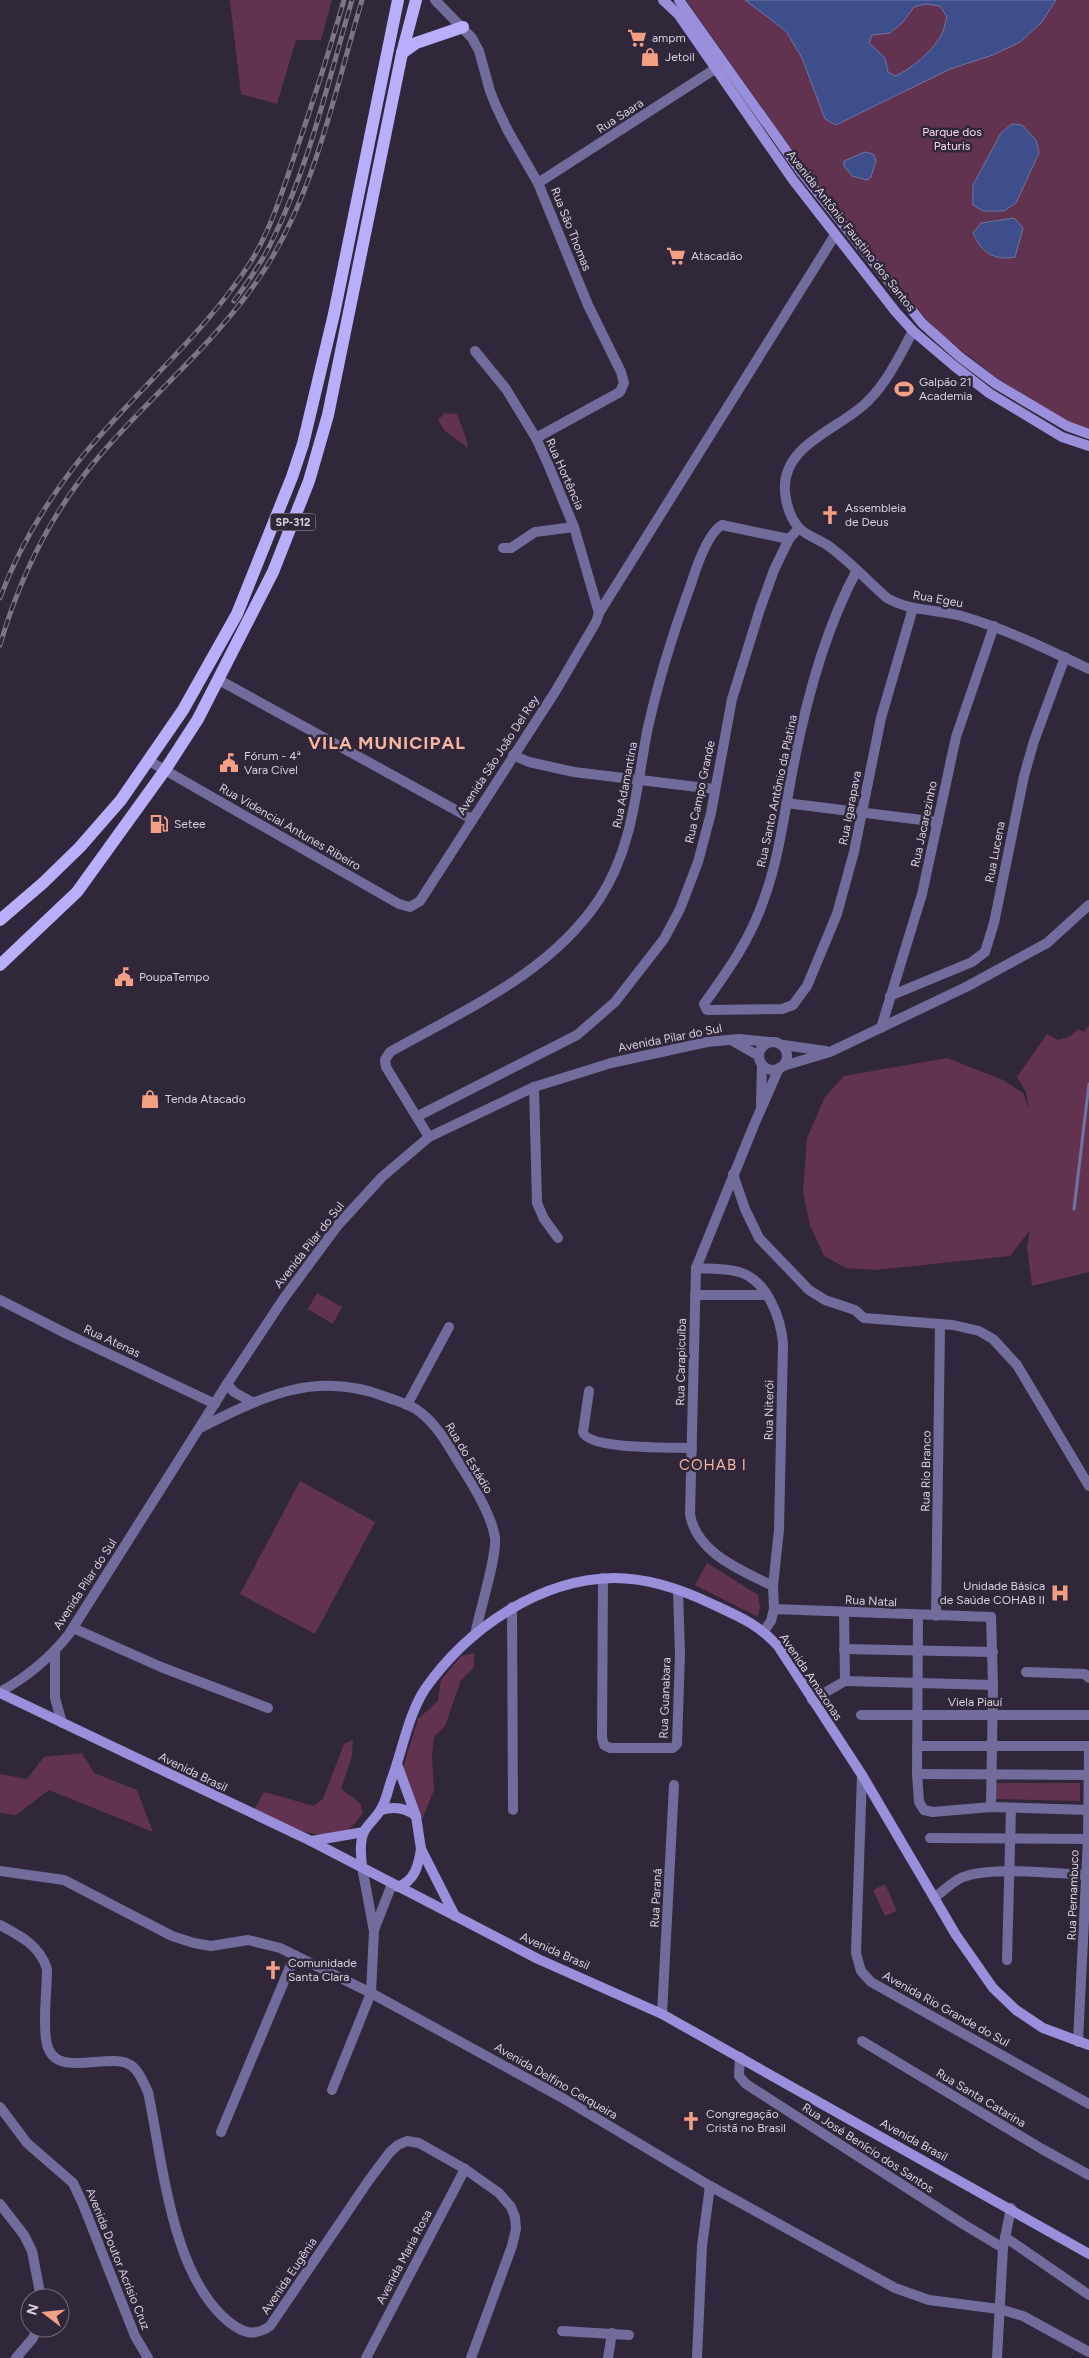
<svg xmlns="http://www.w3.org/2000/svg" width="1089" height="2358" viewBox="0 0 1089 2358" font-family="Figtree,sans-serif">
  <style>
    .green { fill: #623350 }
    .water { fill: #3e4e8a; stroke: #6c75a3; fill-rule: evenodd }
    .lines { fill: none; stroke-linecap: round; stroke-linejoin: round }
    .stream { stroke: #6c75a3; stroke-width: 3 }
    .street { stroke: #716c9b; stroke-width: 10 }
    .secondary { stroke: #998fda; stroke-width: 10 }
    .primary { stroke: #b8aefc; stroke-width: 12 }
    .rail-casing { stroke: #7d7586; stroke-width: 5 }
    .rail { stroke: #31273b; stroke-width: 3; stroke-dasharray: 9; stroke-linecap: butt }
    .labels { text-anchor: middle; stroke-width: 5; stroke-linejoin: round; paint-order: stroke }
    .shield { fill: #31273b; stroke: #a49dac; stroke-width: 1 }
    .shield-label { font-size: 11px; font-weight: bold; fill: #d6d0dd }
    .poi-label { font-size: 12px; fill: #d6d0dd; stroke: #31273b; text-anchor: start }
    .street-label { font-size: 12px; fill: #d6d0dd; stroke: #31273b }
    .park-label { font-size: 12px; fill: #fed7ec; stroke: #31273b }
    .quarter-label { font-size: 15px; letter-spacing: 1px; fill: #f5b5a0; stroke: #31273b }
    .district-label { font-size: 18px; font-weight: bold; letter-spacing: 1px; fill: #f5b5a0; stroke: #31273b }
  </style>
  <rect width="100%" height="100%" fill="#31273b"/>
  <g class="green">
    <polygon points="230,0 332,0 321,40 296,40 277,104 241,94"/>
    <polygon points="686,0 1089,0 1089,430 1067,424 1007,386 943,336 874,266"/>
    <polygon points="445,413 457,414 466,438 468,448 445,431 438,420"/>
    <polygon points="1089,1025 1089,1272 1032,1286 1027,1247 1030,1230 1010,1256 875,1270 846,1268 824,1256 810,1225 803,1192 807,1138 825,1097 844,1076 947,1058 1003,1080 1023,1093 1029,1110 1026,1092 1017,1077 1047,1034 1058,1040 1071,1036 1078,1029 1084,1032"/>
    <polygon points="317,1293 342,1307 333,1324 308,1309"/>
    <polygon points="300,1481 375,1522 315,1634 240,1594"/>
    <polygon points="707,1563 758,1595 760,1607 758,1617 695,1585"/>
    <polygon points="474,1653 474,1667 461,1680 445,1726 434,1737 432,1757 434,1790 422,1820 403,1768 418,1719 438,1701 441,1680 461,1656"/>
    <path d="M353,1740l-1,16 -11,33 19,14 3,10c-4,5 -10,14 -16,17 -29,15 -67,-8 -93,-20l10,-18 50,14 9,-7 21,-55z"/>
    <polygon points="82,1753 94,1773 137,1790 153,1832 49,1790 16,1815 0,1813 0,1774 27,1779 44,1757"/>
    <polygon points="995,1783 1080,1783 1080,1801 994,1799"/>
    <polygon points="885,1884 897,1911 885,1916 873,1890"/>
  </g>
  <g class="water">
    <path d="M745,0h311l-15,23 -21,19 -27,13 -43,14 -114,56 -11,-6 -23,-61 -16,-27zM925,4l15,2 7,11c-2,6 -3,14 -6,19 -10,16 -29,33 -46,40l-7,-4 -3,-14 -16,-15 3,-8 18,-2 13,-11 11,-15z"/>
    <polygon points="1012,124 1022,125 1036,140 1039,153 1016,203 1004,211 983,211 973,205 973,185 1001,133"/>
    <polygon points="865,152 873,154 876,160 871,177 867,180 852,176 844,166 844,161"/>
    <path d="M1014,218l9,10 -8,29c-21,4 -34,-5 -42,-24l8,-10z"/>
  </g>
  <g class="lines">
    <polyline class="stream" points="1074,1209 1089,1084"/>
    <g class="street">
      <polyline points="435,0 472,38 479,51 490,91 496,106 508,131 538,183 588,305 621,372 624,383 620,392 536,438"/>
      <polyline points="538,183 715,69"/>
      <path d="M913,331c-13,24 -25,50 -45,70 -27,28 -87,43 -83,91 1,11 5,25 13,35 8,9 23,13 32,20 20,15 38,34 57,51 24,14 52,11 78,19 43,13 84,33 124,52"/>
      <polyline points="503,548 511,548 535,532 574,527"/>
      <path d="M857,570c-33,61 -52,134 -65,203 -8,42 -13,85 -28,126 -14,41 -35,70 -60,105l3,6 75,-1 11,-4 14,-19 30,-72 17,-62 27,-134 32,-110"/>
      <polyline points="599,613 835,235"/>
      <polyline points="219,680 472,819"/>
      <polyline points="513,755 529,762 574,772 714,789"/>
      <polyline points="149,761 399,904 410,907 420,901 555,692 596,622 599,613 574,527 548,464 536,438 506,389 475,351"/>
      <polyline points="786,803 938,822"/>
      <polyline points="890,996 972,962 985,952 994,923 1024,776 1034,741 1065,657"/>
      <polyline points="881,1028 922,894 956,737 994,626"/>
      <polyline points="731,1040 759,1056"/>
      <circle cx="773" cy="1056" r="14"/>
      <polyline points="783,1045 826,1051"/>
      <polyline points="783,1066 830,1052 968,986 1047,943 1089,905"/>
      <polyline points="534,1087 537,1203 544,1219 558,1238"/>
      <polyline points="761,1105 762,1065"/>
      <polyline points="418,1116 577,1035 615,1002 664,939 680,909 698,862 711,813 732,699 760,609 774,570 789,539 799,528"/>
      <path d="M429,1137l-43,-70 -1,-7 5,-8c76,-43 161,-79 210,-154 33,-51 36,-109 47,-166 11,-51 26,-99 44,-148 5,-16 17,-51 31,-59l67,14"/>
      <polyline points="733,1174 745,1209 759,1238 809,1290 825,1300 855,1310 864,1318 953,1325 979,1331 993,1339 1017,1365 1089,1486"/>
      <path d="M696,1268c14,1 29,0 43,4 28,8 42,46 44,72l-4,186 -6,56 1,23"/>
      <polyline points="695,1295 766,1295"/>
      <polyline points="0,1300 67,1334 215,1404"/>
      <polyline points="227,1384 234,1392 252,1402"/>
      <path d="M589,1391l-6,41c6,18 89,15 109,16"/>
      <polyline points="407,1405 449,1327"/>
      <path d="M202,1427c62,-31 114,-57 184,-30 11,4 25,7 34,15 18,14 28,33 39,51 13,20 33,52 36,75 2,20 -16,74 -20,97"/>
      <polyline points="603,1578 602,1738 604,1745 610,1748 673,1748 677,1744 680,1654 678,1590"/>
      <path d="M773,1586c-32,-16 -77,-33 -83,-72l6,-246 58,-143 25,-57"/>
      <polyline points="512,1607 513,1810"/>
      <polyline points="918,1616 917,1774 919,1802 924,1810 933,1812 991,1807 1089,1810"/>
      <polyline points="936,1616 940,1326"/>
      <polyline points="73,1628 161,1667 268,1708"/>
      <polyline points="764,1631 771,1621 774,1609 991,1617 993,1685 991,1807"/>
      <polyline points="844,1649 993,1652"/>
      <polyline points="55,1652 55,1698 62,1723"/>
      <polyline points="1026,1672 1085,1674 1089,1678"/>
      <polyline points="845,1681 993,1685"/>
      <path d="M0,1692c27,-15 50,-34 69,-58l158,-250 57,-86 54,-73 44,-48 47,-40 105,-50 77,-24 96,-21 32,-3 31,3"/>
      <polyline points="812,1700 845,1681 844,1612"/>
      <polyline points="861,1715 1089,1715"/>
      <polyline points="917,1746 1089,1746"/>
      <polyline points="917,1774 1089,1775"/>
      <polyline points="862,1775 856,1953 861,1971 871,1982 1089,2104"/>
      <polyline points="930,1838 1089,1839"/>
      <polyline points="0,1871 64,1880 172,1936 194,1943 211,1946 248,1940 280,1948 371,1993 561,2097 710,2186 895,2288 929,2300 999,2309 1023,2316 1089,2352"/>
      <path d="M934,1898c8,-6 16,-14 25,-19 25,-14 99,-5 130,-4"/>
      <path d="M0,1925c21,11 40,21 47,44 0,23 -4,48 -1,70 5,45 64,10 86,27 8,6 12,18 16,26 15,70 23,183 81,230 14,11 25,15 41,4l99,-146 21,-28 8,-7 9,-4 12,2 46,26 34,24 12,14 4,10 1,12 -4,17 -41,112"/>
      <polyline points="374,1930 392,1884"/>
      <polyline points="1007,1960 1011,1808"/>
      <polyline points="662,2014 674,1785"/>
      <polyline points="862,2041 1042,2149 1089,2175"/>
      <polyline points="1078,2042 1088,1839 1089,1749"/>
      <polyline points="740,2057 739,2076 746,2084 963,2224 1003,2248"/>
      <polyline points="332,2090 371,1993 374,1931 362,1867"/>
      <polyline points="0,2107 27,2143 73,2183 82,2202 135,2336 148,2358"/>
      <polyline points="221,2132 295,1955"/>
      <polyline points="0,2204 24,2235 32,2251 41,2298"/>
      <polyline points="1005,2237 1089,2295"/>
      <polyline points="562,2331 629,2335"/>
      <polyline points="16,2358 33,2338 37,2328"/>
      <polyline points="366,2358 465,2169"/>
      <polyline points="608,2358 612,2333"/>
      <polyline points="697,2358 702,2246 710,2186"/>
      <polyline points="997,2358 1003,2248 1011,2208"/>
    </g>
    <g class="secondary">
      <polyline points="663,0 678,14 793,180 895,311 913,331 953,365 989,393 1062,437 1089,446"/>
      <polyline points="679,0 802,173 922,323 960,357 996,384 1067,426 1089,434"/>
      <polyline points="0,1693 311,1841 538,1959 662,2014 1089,2254"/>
      <polyline points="397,1764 416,1816 421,1849 455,1916"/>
      <path d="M381,1810c13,-4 24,-3 35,6"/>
      <polyline points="311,1841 364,1832"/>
      <path d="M362,1867c-1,-11 -3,-27 3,-37 4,-7 12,-13 16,-21 5,-8 7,-19 10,-28 11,-29 17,-66 34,-92 42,-60 114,-110 189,-111 33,0 69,12 98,26 26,12 46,20 66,42l84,129 94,160 37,53 23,22 27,18 46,17"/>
      <path d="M398,1887c17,-7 20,-20 23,-38"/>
    </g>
    <g class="primary">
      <polyline points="402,53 416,43 463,27"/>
      <polyline points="0,920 43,883 80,847 121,800 183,710 237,614 292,477 303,444 334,314 398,0"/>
      <polyline points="0,965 77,892 165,770 198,719 273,572 309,481 328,415 402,53 416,0"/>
    </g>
    <g class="rail-casing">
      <g id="rail">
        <path d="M234,301c13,-18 27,-37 37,-58 38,-76 57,-161 81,-243"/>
        <path d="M0,598c19,-52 47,-97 81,-140 54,-67 122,-122 169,-195 25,-40 36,-85 52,-129 15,-45 29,-89 42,-134"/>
        <path d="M0,645c21,-72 53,-136 102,-192 49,-57 106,-104 150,-165 61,-83 81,-191 110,-288"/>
      </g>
    </g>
    <use href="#rail" class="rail"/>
  </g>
  <defs>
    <g id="supermarket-bare" transform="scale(1.5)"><path d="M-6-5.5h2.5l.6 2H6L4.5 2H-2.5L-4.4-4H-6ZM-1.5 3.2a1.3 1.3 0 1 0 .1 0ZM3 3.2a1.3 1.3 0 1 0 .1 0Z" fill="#f39f84" stroke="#31273b" stroke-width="2.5" paint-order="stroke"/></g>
    <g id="shop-bare" transform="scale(1.5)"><path d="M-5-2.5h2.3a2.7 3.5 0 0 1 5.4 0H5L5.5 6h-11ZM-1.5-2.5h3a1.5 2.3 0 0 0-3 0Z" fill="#f39f84" stroke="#31273b" stroke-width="2.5" paint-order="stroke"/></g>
    <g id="stadium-bare" transform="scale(1.5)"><path d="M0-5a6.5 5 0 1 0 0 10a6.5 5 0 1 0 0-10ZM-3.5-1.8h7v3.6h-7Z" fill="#f39f84" stroke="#31273b" stroke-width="2.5" paint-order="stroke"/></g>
    <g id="church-bare" transform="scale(1.5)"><path d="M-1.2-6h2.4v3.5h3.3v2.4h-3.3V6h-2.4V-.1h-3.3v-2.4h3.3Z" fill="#f39f84" stroke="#31273b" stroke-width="2.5" paint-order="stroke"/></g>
    <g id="civic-bare" transform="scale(1.5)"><path d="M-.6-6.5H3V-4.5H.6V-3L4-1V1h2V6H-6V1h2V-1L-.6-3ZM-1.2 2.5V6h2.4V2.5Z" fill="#f39f84" stroke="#31273b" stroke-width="2.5" paint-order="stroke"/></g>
    <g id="fuel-bare" transform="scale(1.5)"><path d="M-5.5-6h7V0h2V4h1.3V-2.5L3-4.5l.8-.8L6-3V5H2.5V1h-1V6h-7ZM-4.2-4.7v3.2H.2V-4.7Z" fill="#f39f84" stroke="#31273b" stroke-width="2.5" paint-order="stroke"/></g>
    <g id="hospital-bare" transform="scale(1.5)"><path d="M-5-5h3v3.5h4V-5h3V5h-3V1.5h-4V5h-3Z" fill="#f39f84" stroke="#31273b" stroke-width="2.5" paint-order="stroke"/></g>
  </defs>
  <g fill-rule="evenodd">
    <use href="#supermarket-bare" x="637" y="38"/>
    <use href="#shop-bare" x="650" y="57"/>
    <use href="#supermarket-bare" x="676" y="256"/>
    <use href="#stadium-bare" x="904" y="389"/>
    <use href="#church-bare" x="830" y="515"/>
    <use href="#civic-bare" x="229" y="763"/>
    <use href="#fuel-bare" x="159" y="824"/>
    <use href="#civic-bare" x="124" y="977"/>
    <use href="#shop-bare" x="150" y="1099"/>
    <use href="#hospital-bare" x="1060" y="1593"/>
    <use href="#church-bare" x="273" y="1970"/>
    <use href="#church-bare" x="691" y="2121"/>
  </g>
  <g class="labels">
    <rect class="shield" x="270.5" y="513.5" width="45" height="17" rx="4"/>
    <g class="shield-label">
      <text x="293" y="526">SP-312</text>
    </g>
    <g class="poi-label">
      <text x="652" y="42">ampm</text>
      <text x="665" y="61">Jetoil</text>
      <text x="691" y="260">Atacadão</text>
      <text x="919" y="386">Galpão 21<tspan x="919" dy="14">Academia</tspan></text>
      <text x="845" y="512">Assembleia<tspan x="845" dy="14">de Deus</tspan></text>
      <text x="244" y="760">Fórum - 4ª<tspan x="244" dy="14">Vara Cível</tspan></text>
      <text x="174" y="828">Setee</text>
      <text x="139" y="981">PoupaTempo</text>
      <text x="165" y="1103">Tenda Atacado</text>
      <text x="1045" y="1590" text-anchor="end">Unidade Básica<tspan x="1045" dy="14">de Saúde COHAB II</tspan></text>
      <text x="288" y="1967">Comunidade<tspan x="288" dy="14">Santa Clara</tspan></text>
      <text x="706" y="2118">Congregação<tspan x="706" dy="14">Cristã no Brasil</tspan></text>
    </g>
    <g class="street-label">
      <text transform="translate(620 116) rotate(-33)" y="4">Rua Saara</text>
      <text transform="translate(571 229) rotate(68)" y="4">Rua São Thomas</text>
      <text transform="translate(851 231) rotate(52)" y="4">Avenida Antônio Faustino dos Santos</text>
      <text transform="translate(565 474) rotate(66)" y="4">Rua Hortência</text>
      <text transform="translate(938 599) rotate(10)" y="4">Rua Egeu</text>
      <text transform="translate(498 755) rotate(-57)" y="4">Avenida São João Del Rey</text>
      <text transform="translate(625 785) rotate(-79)" y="4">Rua Adamantina</text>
      <text transform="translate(777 791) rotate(-78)" y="4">Rua Santo Antônio da Platina</text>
      <text transform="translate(700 792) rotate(-78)" y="4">Rua Campo Grande</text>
      <text transform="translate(850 808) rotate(-79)" y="4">Rua Igarapava</text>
      <text transform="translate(924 824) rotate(-78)" y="4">Rua Jacarezinho</text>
      <text transform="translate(290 827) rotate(30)" y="4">Rua Videncial Antunes Ribeiro</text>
      <text transform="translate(995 852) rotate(-79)" y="4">Rua Lucena</text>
      <text transform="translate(670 1038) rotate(-11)" y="4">Avenida Pilar do Sul</text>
      <text transform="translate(309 1245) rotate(-52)" y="4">Avenida Pilar do Sul</text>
      <text transform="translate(112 1341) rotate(25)" y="4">Rua Atenas</text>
      <text transform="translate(681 1362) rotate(-89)" y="4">Rua Carapicuíba</text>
      <text transform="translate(769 1410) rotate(-89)" y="4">Rua Niterói</text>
      <text transform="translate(469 1458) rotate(59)" y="4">Rua do Estádio</text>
      <text transform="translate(926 1471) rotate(-89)" y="4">Rua Rio Branco</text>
      <text transform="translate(85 1584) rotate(-57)" y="4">Avenida Pilar do Sul</text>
      <text transform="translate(871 1601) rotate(3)" y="4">Rua Natal</text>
      <text transform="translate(811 1677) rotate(56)" y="4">Avenida Amazonas</text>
      <text transform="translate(665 1698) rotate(-88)" y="4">Rua Guanabara</text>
      <text x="975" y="1706">Viela Piauí</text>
      <text transform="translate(193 1772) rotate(26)" y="4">Avenida Brasil</text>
      <text transform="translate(1073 1895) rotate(-88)" y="4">Rua Pernambuco</text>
      <text transform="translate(656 1898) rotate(-87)" y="4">Rua Paraná</text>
      <text transform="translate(555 1951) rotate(24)" y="4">Avenida Brasil</text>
      <text transform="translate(946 2009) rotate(29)" y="4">Avenida Rio Grande do Sul</text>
      <text transform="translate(556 2081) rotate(30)" y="4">Avenida Delfino Cerqueira</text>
      <text transform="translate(981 2098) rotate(31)" y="4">Rua Santa Catarina</text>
      <text transform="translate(914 2140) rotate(29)" y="4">Avenida Brasil</text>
      <text transform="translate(868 2148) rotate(33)" y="4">Rua José Benício dos Santos</text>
      <text transform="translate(404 2257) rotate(-62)" y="4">Avenida Maria Rosa</text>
      <text transform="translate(118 2259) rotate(68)" y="4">Avenida Doutor Acrísio Cruz</text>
      <text transform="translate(289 2276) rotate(-56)" y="4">Avenida Eugênia</text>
    </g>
    <g class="park-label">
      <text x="952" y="136">Parque dos<tspan x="952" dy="14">Paturis</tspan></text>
    </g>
    <g class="quarter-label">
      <text x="713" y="1470">COHAB I</text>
    </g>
    <g class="district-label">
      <text x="387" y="749">VILA MUNICIPAL</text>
    </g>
  </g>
  <g transform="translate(45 2313) rotate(286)"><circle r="24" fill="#31273b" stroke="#736b7c"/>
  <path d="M0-4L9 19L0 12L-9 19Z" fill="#f39f84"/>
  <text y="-8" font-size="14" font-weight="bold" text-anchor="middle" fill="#d6d0dd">N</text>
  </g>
</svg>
